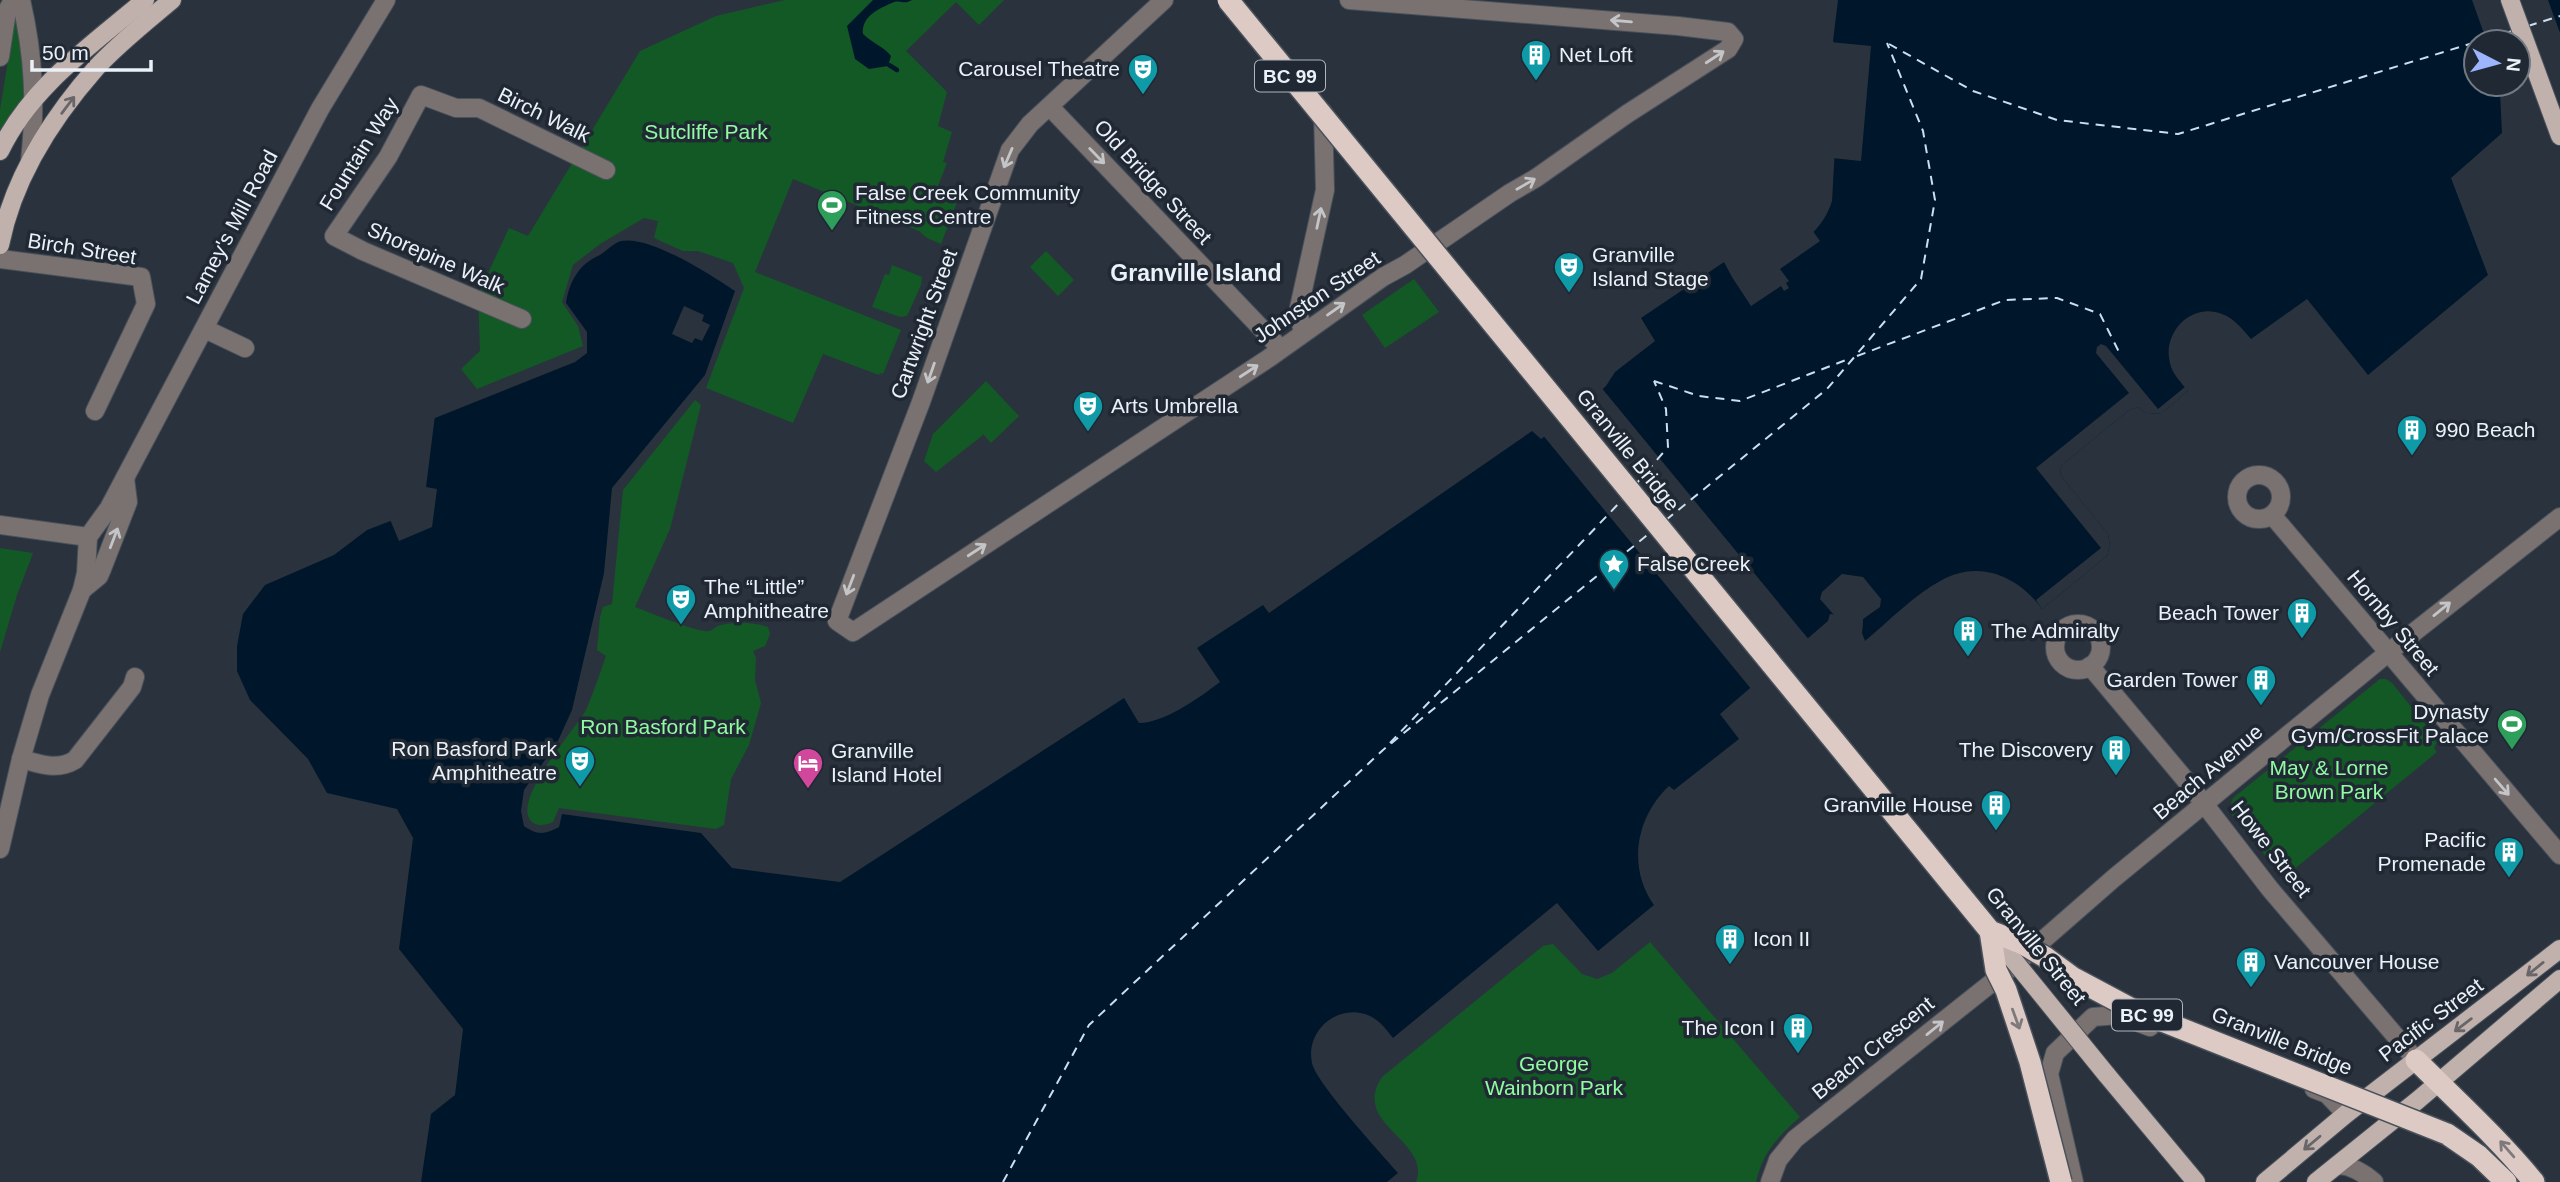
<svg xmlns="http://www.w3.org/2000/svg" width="2560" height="1182" viewBox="0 0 2560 1182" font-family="Helvetica,sans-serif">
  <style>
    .green { fill: #135925 }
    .water { fill: #00172b; fill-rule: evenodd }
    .pier { fill: #2a333d }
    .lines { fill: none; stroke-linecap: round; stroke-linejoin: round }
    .stream { stroke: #00172b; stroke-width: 4.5 }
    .ferry { stroke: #cbdff0; stroke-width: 2; stroke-dasharray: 9 7; stroke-linecap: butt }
    .minor-casing { stroke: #49515b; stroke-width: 20 }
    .major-casing { stroke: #49515b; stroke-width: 20 }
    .highway-casing { stroke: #49515b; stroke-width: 24 }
    .minor { stroke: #7a7270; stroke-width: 18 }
    .major { stroke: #c1b1ac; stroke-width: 18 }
    .highway { stroke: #ddcac4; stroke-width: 21 }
    .major-bridge-casing { stroke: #49515b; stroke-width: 20; stroke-linecap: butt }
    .highway-bridge-casing { stroke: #49515b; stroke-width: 24; stroke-linecap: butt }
    .major-bridge { stroke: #c1b1ac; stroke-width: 18 }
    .highway-bridge { stroke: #ddcac4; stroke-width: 21 }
    .oneway { stroke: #c3c5c8 }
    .oneway2 { stroke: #686669 }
    .oneway3 { stroke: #7e7a7c }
    .labels { text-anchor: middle; stroke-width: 7; stroke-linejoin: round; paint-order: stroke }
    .shield { fill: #202933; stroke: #aeb5bd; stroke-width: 2 }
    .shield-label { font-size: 19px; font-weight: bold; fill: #ebf1f8 }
    .poi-label { font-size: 21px; fill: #ebf1f8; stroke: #202933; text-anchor: start }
    .street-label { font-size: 21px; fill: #ebf1f8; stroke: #202933 }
    .park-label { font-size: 21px; fill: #90fba1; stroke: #202933 }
    .neighbourhood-label { font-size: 23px; font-weight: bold; fill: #ebf1f8; stroke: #202933 }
  </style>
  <rect width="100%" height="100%" fill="#2a333d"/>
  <g class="green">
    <polygon points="785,0 1004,0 979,25 956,2 906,51 947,92 938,126 952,132 943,162 947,163 938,186 960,194 941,244 927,238 919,231 793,179 755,272 901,330 883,374 880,373 879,375 823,354 793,423 706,388 744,288 733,263 698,251 683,251 654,238 658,221 644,218 600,244 573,265 562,302 578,326 583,346 477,389 461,369 480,351 478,295 509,228 528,236 640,51 716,16"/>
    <polygon points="16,11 27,92 0,132 0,110"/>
    <polygon points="1046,251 1074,280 1058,296 1030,267"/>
    <polygon points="892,265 922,277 921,285 907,316 900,317 872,307 885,274 889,275"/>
    <polygon points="1414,279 1439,312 1385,348 1362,315"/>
    <polygon points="986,381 1019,416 991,443 982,433 983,435 936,472 924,461 933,434"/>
    <path d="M695,400l6,5 -31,124 -35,78c14,5 62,26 74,24 3,0 6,-4 9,-5 14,-5 36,-4 50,1l2,7 -5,12 -12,5 3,7 -1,22 6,23 -12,42 -18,34 -7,46 -8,4 -157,-21 -6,14c-7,3 -15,5 -21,0 -23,-21 46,-95 55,-114 7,-17 13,-35 19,-52l-9,-6 3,-33 3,-10 9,-3 11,-114z"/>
    <polygon points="0,548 33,553 17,595 0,652"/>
    <polygon points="2380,679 2386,679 2392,683 2438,740 2434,748 2437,752 2292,871 2288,866 2281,871 2278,871 2232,815 2230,806 2233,798"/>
    <path d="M1650,942l150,175c-22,19 -38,37 -44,65h-340c16,-42 -66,-57 -34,-105l161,-131 10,-2 29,30 15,5 15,-6z"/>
  </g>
  <g class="water">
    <path d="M873,0h39c-8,5 -10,0 -18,2 -14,6 -33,14 -31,32 9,9 20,12 28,22l-3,10 -19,3 -14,-10 -8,-33z"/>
    <path d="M1838,0h722v73l-60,19 2,41 -51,45 37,97 -120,100 -61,-76 -56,40c-9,-10 -16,-20 -29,-25 -31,-12 -60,19 -52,49 2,11 11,19 18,28l-26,22 -15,1 -9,-7 -9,3 -67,55 -2,5 1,6 47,58 2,12 -3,10 -65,53c-23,-32 -62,-50 -100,-29 -28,15 -53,41 -77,61l-3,-8 1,-14 -33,-5 -2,7 -108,93 19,25 -65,51 -5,-4c-33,31 -42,81 -15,119l-56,46 -41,-48 -164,135c-7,-9 -13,-17 -23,-22 -31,-14 -65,14 -58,47 4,20 69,90 86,110l-11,9h-966l10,-68 24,-19 8,-66 -64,-80 14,-111 -16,-29 -70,-16 -19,-34 -58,-59 -13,-29v-25l6,-32 22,-29 69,-30 33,-25 39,-15 12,-19 8,-68 9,-10 140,-56 12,-9v-21l-21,-29c3,-20 12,-38 32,-47 8,-4 15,-13 23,-15 29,-6 90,34 114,50l-30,84 -93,113 -8,85 -32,137 -15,33 -33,47 -3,21 3,15c14,10 21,8 35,1l3,-13 139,19 31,35 108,14 284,-184 15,25c25,0 60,-25 81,-41l-23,-34 66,-43 6,8 263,-182 9,8 29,-20 36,-33 9,-14 40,-31 -14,-23 83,-56 8,15h9c36,-21 78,-34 91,-76l8,-144 -7,-16zM2476,42h42v42h-42z"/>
  </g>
  <g class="pier">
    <polygon points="2472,0 2548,0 2560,33 2560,77 2506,94 2502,84 2518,84 2518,42 2487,42"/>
    <polygon points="1830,42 1871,46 1861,161 1832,158 1836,57"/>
    <polygon points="1812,230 1820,241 1780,269 1789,281 1786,283 1789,288 1784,291 1781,286 1751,306 1732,277 1805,237"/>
    <polygon points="684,306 704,315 702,321 710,325 702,341 695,338 692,343 672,334"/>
    <polygon points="2101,344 2106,346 2158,409 2185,387 2188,391 2162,413 2147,414 2138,407 2129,410 2062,465 2060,470 2061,476 2108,534 2110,546 2107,556 2042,609 2036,600 2101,548 2036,468 2129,393 2096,353 2097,347"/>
    <polygon points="1600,386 1810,641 1752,690 1542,434 1567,416"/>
    <polygon points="435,415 426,487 437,489 432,527 399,541 389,517 404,512 414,495 423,427"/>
    <polygon points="1842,574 1863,577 1881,599 1880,607 1863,619 1862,633 1858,632 1859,622 1834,618 1834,615 1820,599 1822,592"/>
  </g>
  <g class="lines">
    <polyline class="stream" points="889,65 897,70"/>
    <g class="ferry">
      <polyline points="2528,26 2560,16"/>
      <polyline points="2477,42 2512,31"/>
      <polyline points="1889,44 1973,91 2057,120 2178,134 2476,42"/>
      <polyline points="1857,356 2005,300 2057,298 2100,314 2121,356"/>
      <polyline points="1654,381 1699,396 1740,401 1851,358"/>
      <polyline points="1636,484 1668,447 1666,409 1654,381"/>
      <polyline points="1666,520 1827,389 1921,279 1935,200 1923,131 1887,43"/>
      <polyline points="1390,743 1623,499"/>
      <polyline points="1003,1182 1089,1025 1383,750 1651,532"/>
    </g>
    <g class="minor-casing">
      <g id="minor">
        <path d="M21,0c13,56 15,105 9,161"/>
        <polyline points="1164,0 1030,124 1010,150 921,402 837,621 853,632 1269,358 1383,277 1405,265 1510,193 1536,178 1627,114 1728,49 1734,39 1728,32 1678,26 1349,0"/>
        <polyline points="0,57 7,11 13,0"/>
        <polyline points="1050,107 1281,349"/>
        <polyline points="0,259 141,277 146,304 95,411"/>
        <polyline points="522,319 363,251 334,236 388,157 421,95 456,108 479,108 606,170"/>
        <polyline points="205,329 245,348"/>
        <polyline points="1303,332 1298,312 1325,190 1323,112"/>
        <circle cx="2259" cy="497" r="22"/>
        <polyline points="2272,515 2560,855"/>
        <polyline points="0,525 88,537"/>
        <polyline points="82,590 99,576 102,569 128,502 125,478"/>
        <circle cx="2078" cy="647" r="23"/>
        <polyline points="2090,666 2188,783 2270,889 2416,1060"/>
        <path d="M21,759c19,5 36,12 54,1l57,-73 3,-10"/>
        <polyline points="0,849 21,759 40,695 82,590 86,573 88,537 109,508 320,109 386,0"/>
        <polyline points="2314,1089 2327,1094 2346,1114"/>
        <path d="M2336,1166c12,-3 29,8 38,16"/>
        <polyline points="1770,1182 1778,1160 1795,1139 2019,961 2114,878 2389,652 2560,517"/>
        <polyline points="2074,1182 2049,1074 2055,1053 2093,1017 2118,1015 2150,1027"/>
      </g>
    </g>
    <g class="major-casing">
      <g id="major">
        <polyline points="2510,0 2560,136"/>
        <path d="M0,151c31,-65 92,-106 145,-151"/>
        <path d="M0,245c13,-66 52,-127 96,-177 23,-25 50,-46 76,-68"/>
        <polyline points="2106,1074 2196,1182"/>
        <polyline points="2265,1182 2346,1114 2560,949"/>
        <polyline points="2316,1182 2418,1100 2560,979"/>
      </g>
    </g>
    <g class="highway-casing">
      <g id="highway">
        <path d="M2416,1060c40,40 82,78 118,122"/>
        <polyline points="2447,1134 2479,1156 2506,1182"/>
      </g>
    </g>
    <use href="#minor" class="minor"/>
    <use href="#major" class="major"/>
    <use href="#highway" class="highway"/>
    <g class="major-bridge-casing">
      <polyline id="major-bridge" points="1990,931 2106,1074"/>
    </g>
    <g class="highway-bridge-casing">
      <g id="highway-bridge">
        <polyline points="1228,0 1990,931 2023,944 2045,957 2072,977 2132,1009 2447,1134"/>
        <polyline points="1990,931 1996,970 2006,990 2030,1062 2061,1182"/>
      </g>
    </g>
    <use href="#major-bridge" class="major-bridge"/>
    <use href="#highway-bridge" class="highway-bridge"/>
  </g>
  <defs><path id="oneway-shaft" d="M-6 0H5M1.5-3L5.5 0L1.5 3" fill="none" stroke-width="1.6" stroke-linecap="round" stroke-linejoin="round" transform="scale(1.75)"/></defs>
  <g class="oneway">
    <use href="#oneway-shaft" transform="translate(1621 21) rotate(-175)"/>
    <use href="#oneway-shaft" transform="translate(1715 57) rotate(-33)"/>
    <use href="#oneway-shaft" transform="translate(1097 156) rotate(46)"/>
    <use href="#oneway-shaft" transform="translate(1008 158) rotate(113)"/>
    <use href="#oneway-shaft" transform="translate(1526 184) rotate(-30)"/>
    <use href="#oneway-shaft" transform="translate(1319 218) rotate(-78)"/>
    <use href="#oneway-shaft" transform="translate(1336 309) rotate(-35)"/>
    <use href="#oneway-shaft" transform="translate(1249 371) rotate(-33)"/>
    <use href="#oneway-shaft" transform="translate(931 373) rotate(109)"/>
    <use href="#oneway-shaft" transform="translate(114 538) rotate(-69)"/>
    <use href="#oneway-shaft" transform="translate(977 550) rotate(-33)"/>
    <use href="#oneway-shaft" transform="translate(850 585) rotate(111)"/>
    <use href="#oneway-shaft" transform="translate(2442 609) rotate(-39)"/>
    <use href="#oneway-shaft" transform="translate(2502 787) rotate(49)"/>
    <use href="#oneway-shaft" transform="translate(1935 1028) rotate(-39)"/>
  </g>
  <g class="oneway2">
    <use href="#oneway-shaft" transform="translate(68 105) rotate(-53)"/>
    <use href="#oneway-shaft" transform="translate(2535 969) rotate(141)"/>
    <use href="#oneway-shaft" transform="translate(2463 1025) rotate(143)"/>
    <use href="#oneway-shaft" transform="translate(2312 1143) rotate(140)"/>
  </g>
  <g class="oneway3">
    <use href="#oneway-shaft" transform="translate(2016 1019) rotate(70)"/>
    <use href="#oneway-shaft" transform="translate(2507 1149) rotate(-131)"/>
  </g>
  <defs>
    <g id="building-pin" transform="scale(1.575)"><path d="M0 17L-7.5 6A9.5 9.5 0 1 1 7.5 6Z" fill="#0f9aa8" stroke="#202933"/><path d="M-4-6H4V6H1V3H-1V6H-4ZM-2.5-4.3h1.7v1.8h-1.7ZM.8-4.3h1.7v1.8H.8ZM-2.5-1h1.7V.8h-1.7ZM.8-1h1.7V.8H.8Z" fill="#fff"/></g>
    <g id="theatre-pin" transform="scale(1.575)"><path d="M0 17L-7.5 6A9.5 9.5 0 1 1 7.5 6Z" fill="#0f9aa8" stroke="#202933"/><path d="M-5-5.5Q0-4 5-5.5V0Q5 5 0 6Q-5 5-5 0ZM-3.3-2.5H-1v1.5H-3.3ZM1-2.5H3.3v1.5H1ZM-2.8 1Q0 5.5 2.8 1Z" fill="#fff"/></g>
    <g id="stadium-pin" transform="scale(1.575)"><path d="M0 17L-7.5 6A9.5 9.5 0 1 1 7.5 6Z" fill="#2e9e5b" stroke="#202933"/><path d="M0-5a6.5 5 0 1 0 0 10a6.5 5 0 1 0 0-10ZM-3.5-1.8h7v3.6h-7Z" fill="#fff"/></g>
    <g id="sight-pin" transform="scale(1.575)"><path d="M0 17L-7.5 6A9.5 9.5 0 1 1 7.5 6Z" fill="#0f9aa8" stroke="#202933"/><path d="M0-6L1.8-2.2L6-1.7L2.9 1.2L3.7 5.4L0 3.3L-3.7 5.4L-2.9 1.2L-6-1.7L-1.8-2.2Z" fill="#fff"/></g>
    <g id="hotel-pin" transform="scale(1.575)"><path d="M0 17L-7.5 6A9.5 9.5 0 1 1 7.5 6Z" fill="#d1479c" stroke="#202933"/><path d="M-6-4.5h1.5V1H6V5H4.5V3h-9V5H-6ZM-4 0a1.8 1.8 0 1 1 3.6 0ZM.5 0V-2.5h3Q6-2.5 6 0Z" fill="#fff"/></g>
  </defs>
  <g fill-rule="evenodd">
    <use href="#building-pin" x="1536" y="55"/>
    <use href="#theatre-pin" x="1143" y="69"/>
    <use href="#stadium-pin" x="832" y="205"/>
    <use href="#theatre-pin" x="1569" y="267"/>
    <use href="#theatre-pin" x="1088" y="406"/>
    <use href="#building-pin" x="2412" y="430"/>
    <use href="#sight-pin" x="1614" y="564"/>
    <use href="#theatre-pin" x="681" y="599"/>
    <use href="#building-pin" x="2302" y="613"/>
    <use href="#building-pin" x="1968" y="631"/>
    <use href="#building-pin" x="2261" y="680"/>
    <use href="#stadium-pin" x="2512" y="724"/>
    <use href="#building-pin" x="2116" y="750"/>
    <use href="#theatre-pin" x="580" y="761"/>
    <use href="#hotel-pin" x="808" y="763"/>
    <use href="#building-pin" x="1996" y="805"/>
    <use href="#building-pin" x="2509" y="852"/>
    <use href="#building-pin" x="1730" y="939"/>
    <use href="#building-pin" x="2251" y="962"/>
    <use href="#building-pin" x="1798" y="1028"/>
  </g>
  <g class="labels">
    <g class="shield">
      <rect x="1255" y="60.5" width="70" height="31" rx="5"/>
      <rect x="2112" y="999.5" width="70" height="31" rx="5"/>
    </g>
    <g class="shield-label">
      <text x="1290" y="83">BC 99</text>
      <text x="2147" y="1022">BC 99</text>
    </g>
    <g class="poi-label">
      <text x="1559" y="62">Net Loft</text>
      <text x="1120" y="76" text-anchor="end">Carousel Theatre</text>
      <text x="855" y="200">False Creek Community<tspan x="855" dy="24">Fitness Centre</tspan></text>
      <text x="1592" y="262">Granville<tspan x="1592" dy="24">Island Stage</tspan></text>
      <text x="1111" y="413">Arts Umbrella</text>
      <text x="2435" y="437">990 Beach</text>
      <text x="1637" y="571">False Creek</text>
      <text x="704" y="594">The “Little”<tspan x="704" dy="24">Amphitheatre</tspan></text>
      <text x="2279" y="620" text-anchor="end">Beach Tower</text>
      <text x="1991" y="638">The Admiralty</text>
      <text x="2238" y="687" text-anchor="end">Garden Tower</text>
      <text x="2489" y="719" text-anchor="end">Dynasty<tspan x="2489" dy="24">Gym/CrossFit Palace</tspan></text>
      <text x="557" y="756" text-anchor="end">Ron Basford Park<tspan x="557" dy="24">Amphitheatre</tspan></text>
      <text x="2093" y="757" text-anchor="end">The Discovery</text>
      <text x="831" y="758">Granville<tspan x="831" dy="24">Island Hotel</tspan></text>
      <text x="1973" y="812" text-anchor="end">Granville House</text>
      <text x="2486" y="847" text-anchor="end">Pacific<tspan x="2486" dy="24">Promenade</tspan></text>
      <text x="1753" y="946">Icon II</text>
      <text x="2274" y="969">Vancouver House</text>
      <text x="1775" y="1035" text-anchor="end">The Icon I</text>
    </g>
    <g class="street-label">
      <text transform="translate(544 115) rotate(26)" y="7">Birch Walk</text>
      <text transform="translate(359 154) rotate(-58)" y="7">Fountain Way</text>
      <text transform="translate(1153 182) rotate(47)" y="7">Old Bridge Street</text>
      <text transform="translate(232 227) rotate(-62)" y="7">Lamey's Mill Road</text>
      <text transform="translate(82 249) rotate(9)" y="7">Birch Street</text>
      <text transform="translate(436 258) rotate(24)" y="7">Shorepine Walk</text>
      <text transform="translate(1317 297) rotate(-34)" y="7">Johnston Street</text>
      <text transform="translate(924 324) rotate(-70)" y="7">Cartwright Street</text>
      <text transform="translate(1628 450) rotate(51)" y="7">Granville Bridge</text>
      <text transform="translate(2393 623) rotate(50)" y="7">Hornby Street</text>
      <text transform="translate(2208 772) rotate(-40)" y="7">Beach Avenue</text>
      <text transform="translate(2271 849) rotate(52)" y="7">Howe Street</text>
      <text transform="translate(2036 946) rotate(51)" y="7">Granville Street</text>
      <text transform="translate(2431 1020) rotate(-37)" y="7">Pacific Street</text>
      <text transform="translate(2282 1041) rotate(22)" y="7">Granville Bridge</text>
      <text transform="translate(1873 1048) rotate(-39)" y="7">Beach Crescent</text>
    </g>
    <g class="park-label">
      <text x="706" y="139">Sutcliffe Park</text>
      <text x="663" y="734">Ron Basford Park</text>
      <text x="2329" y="775">May &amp; Lorne<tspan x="2329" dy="24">Brown Park</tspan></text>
      <text x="1554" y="1071">George<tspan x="1554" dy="24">Wainborn Park</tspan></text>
    </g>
    <g class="neighbourhood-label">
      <text x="1196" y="281">Granville Island</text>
    </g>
  </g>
  <g transform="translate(2497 63) rotate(96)"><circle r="33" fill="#202933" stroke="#717982" stroke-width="2"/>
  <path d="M0-5L12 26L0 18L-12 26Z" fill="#9eb4fd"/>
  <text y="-10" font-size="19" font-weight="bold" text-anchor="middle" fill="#ebf1f8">N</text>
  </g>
  <path d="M32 60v10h119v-10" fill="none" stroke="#ebf1f8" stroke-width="3.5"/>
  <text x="42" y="60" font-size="21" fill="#ebf1f8" stroke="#202933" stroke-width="5" paint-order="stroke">50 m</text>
</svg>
